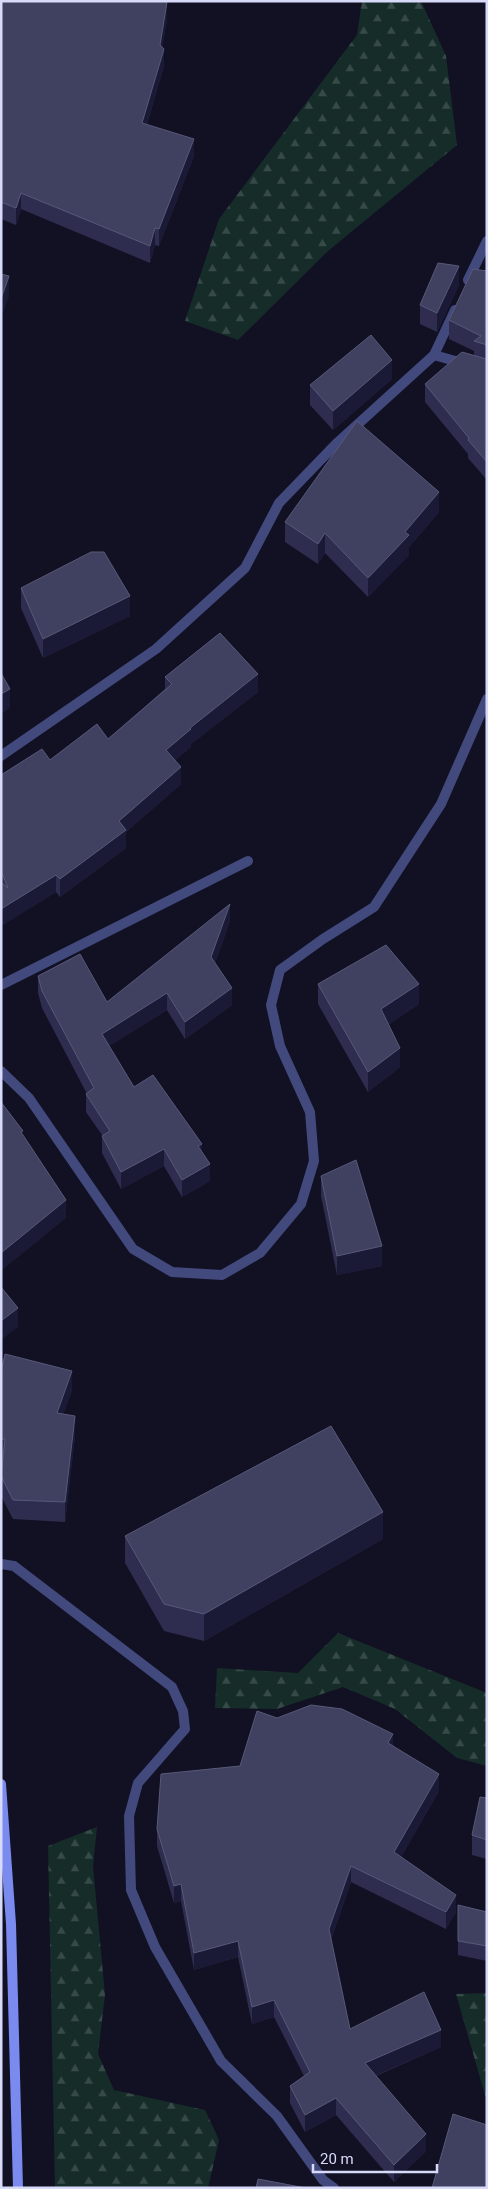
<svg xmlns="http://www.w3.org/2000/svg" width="488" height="2189" viewBox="0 0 488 2189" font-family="Roboto,sans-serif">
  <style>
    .forest { fill: url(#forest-firs) }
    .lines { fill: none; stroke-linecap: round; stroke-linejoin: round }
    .street { stroke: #42497d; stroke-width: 10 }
    .secondary { stroke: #7a8aef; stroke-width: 10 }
    .wall { fill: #2e2d4f }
    .shaded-wall { fill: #1b1a36 }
    .building { fill: #404061; stroke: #585879 }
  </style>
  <defs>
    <pattern id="forest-firs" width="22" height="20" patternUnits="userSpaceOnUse" patternTransform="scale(1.25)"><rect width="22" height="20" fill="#152c28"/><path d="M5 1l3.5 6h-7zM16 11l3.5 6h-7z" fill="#364a48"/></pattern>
  </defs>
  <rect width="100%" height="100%" fill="#111123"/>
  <g class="forest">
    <polygon points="362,1 421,1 446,56 457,145 328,251 238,340 185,321 219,219 357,35"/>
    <polygon points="338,1633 487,1693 487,1766 457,1758 395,1709 343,1687 277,1709 215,1708 217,1668 298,1673"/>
    <polygon points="97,1827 93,1866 105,1995 98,2054 114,2090 205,2110 219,2140 208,2188 55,2188 48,1846"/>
    <polygon points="487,1993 487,2102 456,1994"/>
  </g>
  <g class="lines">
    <g class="street">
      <polyline points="468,280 487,241"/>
      <polyline points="434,355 487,370"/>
      <polyline points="1,756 156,649 245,568 279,503 336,444 434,355 455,310"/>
      <polyline points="1,985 248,861"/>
      <polyline points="1,1071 29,1098 133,1249 172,1272 222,1275 260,1253 301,1204 314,1161 310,1112 280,1046 271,1005 280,970 323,939 374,907 441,804 487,699"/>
      <polyline points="1,1564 14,1566 172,1687 183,1711 185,1729 138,1783 129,1816 131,1890 155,1947 221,2061 277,2116 323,2180 334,2188"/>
    </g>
    <polyline class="secondary" points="1,1784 11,1924 18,2188"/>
  </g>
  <g class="wall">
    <polygon points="1,1 167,1 167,19 162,48 164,66 147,124 194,156 159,246 155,245 150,263 21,209 16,225 1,219"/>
    <polygon points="487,271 487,480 468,458 468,454 425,402 425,384 474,356 474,351 449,339 449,320"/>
    <polygon points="459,285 437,332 420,324 420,305"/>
    <polygon points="392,379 333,430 310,405 310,385"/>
    <polygon points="439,512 409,547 409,555 368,597 325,553 318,564 285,542 285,522"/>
    <polygon points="21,588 130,616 43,658 21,608"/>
    <polygon points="165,677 258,692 191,744 191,747 175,760 181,784 126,832 126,848 60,897 56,892 1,926 1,775 50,760 108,739 165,689"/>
    <polygon points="230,921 215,963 232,1005 185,1039 167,1010 109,1046 134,1087 202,1151 210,1181 182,1197 164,1166 121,1189 102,1153 102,1135 86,1112 86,1094 87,1094 42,1008 38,993 38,976 107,1002"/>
    <polygon points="318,984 419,1004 389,1024 400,1067 368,1092 318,1004"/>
    <polygon points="321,1176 382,1266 337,1275 321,1196"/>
    <polygon points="1,1372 72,1391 63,1414 75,1436 65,1522 13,1519 1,1496 1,1475 3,1458 1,1458"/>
    <polygon points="125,1536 383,1539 204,1641 164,1631 125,1563"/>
    <polygon points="277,1718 393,1745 439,1791 401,1857 456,1912 446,1929 351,1882 331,1940 350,2029 441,2047 376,2076 426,2151 394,2182 336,2115 305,2132 290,2103 290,2086 304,2076 274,2017 252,2024 238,1957 194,1970 181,1901 174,1903 157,1846 157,1829 240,1766"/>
    <polygon points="487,1798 487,1859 472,1855 472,1835"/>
    <polygon points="458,1905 487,1912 487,1961 458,1955"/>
  </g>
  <g class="shaded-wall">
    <polygon points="167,2 167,19 160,62 160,45"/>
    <polygon points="164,49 164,66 142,140 142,123"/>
    <polygon points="194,139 194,156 159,246 159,229"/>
    <polygon points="21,193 21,209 16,225 16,208"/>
    <polygon points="155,228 155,245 150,263 150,246"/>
    <polygon points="459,266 459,285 437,332 437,313"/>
    <polygon points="9,276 9,296 1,318 1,299"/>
    <polygon points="392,360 392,379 333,430 333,411"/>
    <polygon points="439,492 439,512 409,547 409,555 368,597 368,578 405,532"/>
    <polygon points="325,533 325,553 318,564 318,544"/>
    <polygon points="130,596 130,616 43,658 43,639"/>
    <polygon points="258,674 258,692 191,744 191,747 166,767 166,750 190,728"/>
    <polygon points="10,689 10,708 1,714 1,694"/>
    <polygon points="181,767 181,784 126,832 126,848 60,897 60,879 119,821"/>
    <polygon points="56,875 56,892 1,926 1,909"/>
    <polygon points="230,904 230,921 211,974 211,957"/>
    <polygon points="419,984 419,1004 381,1029 381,1009"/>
    <polygon points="232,988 232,1005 185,1039 185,1022"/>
    <polygon points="167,993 167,1010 102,1051 102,1034"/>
    <polygon points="400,1048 400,1067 368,1092 368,1072"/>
    <polygon points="202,1144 202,1161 198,1146"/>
    <polygon points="164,1149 164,1166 121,1189 121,1172"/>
    <polygon points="210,1164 210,1181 182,1197 182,1180"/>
    <polygon points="66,1200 66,1218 1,1271 1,1253"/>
    <polygon points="382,1246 382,1266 337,1275 337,1256"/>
    <polygon points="18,1308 18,1327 1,1340 1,1321"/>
    <polygon points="72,1371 72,1391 57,1433 57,1413"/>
    <polygon points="75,1416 75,1436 65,1522 65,1502"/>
    <polygon points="383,1512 383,1539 204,1641 204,1614"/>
    <polygon points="393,1734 393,1751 388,1743"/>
    <polygon points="439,1774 439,1791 394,1869 394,1852"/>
    <polygon points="351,1866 351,1882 329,1946 329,1929"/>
    <polygon points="181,1884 181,1901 174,1903 174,1886"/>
    <polygon points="456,1895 456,1912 446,1929 446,1912"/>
    <polygon points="238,1941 238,1957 194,1970 194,1953"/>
    <polygon points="274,2000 274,2017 252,2024 252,2007"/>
    <polygon points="441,2030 441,2047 365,2080 365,2063"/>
    <polygon points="336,2098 336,2115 305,2132 305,2115"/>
    <polygon points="426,2134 426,2151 394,2182 394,2165"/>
  </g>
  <g class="building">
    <polygon points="1,1 163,1 167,2 160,45 164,49 142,123 194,139 159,229 155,228 150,246 21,193 16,208 1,202"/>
    <polygon points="438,263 459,266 437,313 420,305"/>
    <polygon points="473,269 487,271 487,345 474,341 481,336 449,320"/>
    <polygon points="1,274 9,276 1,299"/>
    <polygon points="371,335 392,360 333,411 310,385"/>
    <polygon points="462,352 486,359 487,358 487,462 468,440 469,438 425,384"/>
    <polygon points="357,421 439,492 405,532 409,535 368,578 325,533 318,544 285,522"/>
    <polygon points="91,552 104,552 130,596 43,639 21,588"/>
    <polygon points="220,633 258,674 190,728 191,729 166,750 181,767 119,821 126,830 60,879 56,875 1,909 1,882 8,888 1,871 1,775 42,749 50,760 97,724 108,739 172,684 165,677"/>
    <polygon points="1,673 10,689 1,694"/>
    <polygon points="230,904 211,957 232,988 185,1022 167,993 102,1034 134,1087 153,1075 202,1144 198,1146 210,1164 182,1180 164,1149 121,1172 102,1136 110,1131 86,1094 94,1088 42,991 38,976 80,954 107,1002"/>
    <polygon points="386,945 419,984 381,1009 400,1048 368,1072 318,984"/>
    <polygon points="1,1102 23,1131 21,1132 66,1200 1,1253"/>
    <polygon points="356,1160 382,1246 337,1256 321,1176"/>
    <polygon points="1,1287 18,1308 1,1321"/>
    <polygon points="5,1354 72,1371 57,1413 75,1416 65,1502 13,1500 1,1476 5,1439 1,1439 1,1372"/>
    <polygon points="331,1426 383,1512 204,1614 164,1604 125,1536"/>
    <polygon points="311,1705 342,1709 393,1734 388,1743 439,1774 394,1852 456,1895 446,1912 351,1866 329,1929 350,2029 424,1992 441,2030 365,2063 426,2134 394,2165 336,2098 305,2115 290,2086 310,2072 274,2000 252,2007 238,1941 194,1953 181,1884 174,1886 157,1829 161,1774 240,1766 257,1711 277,1718"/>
    <polygon points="480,1797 487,1798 487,1840 472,1835"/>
    <polygon points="458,1905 487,1912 487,1946 458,1941"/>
    <polygon points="453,2114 487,2125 487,2188 432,2188"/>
    <polygon points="258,2179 306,2188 256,2188"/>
  </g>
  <rect width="488" height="2189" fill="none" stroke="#d8dafa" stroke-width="5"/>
  <path d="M313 2164v8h124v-8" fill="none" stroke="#d8dafa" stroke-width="2.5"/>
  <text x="320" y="2164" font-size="15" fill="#d8dafa" stroke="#111123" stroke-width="4" paint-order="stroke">20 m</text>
</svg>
